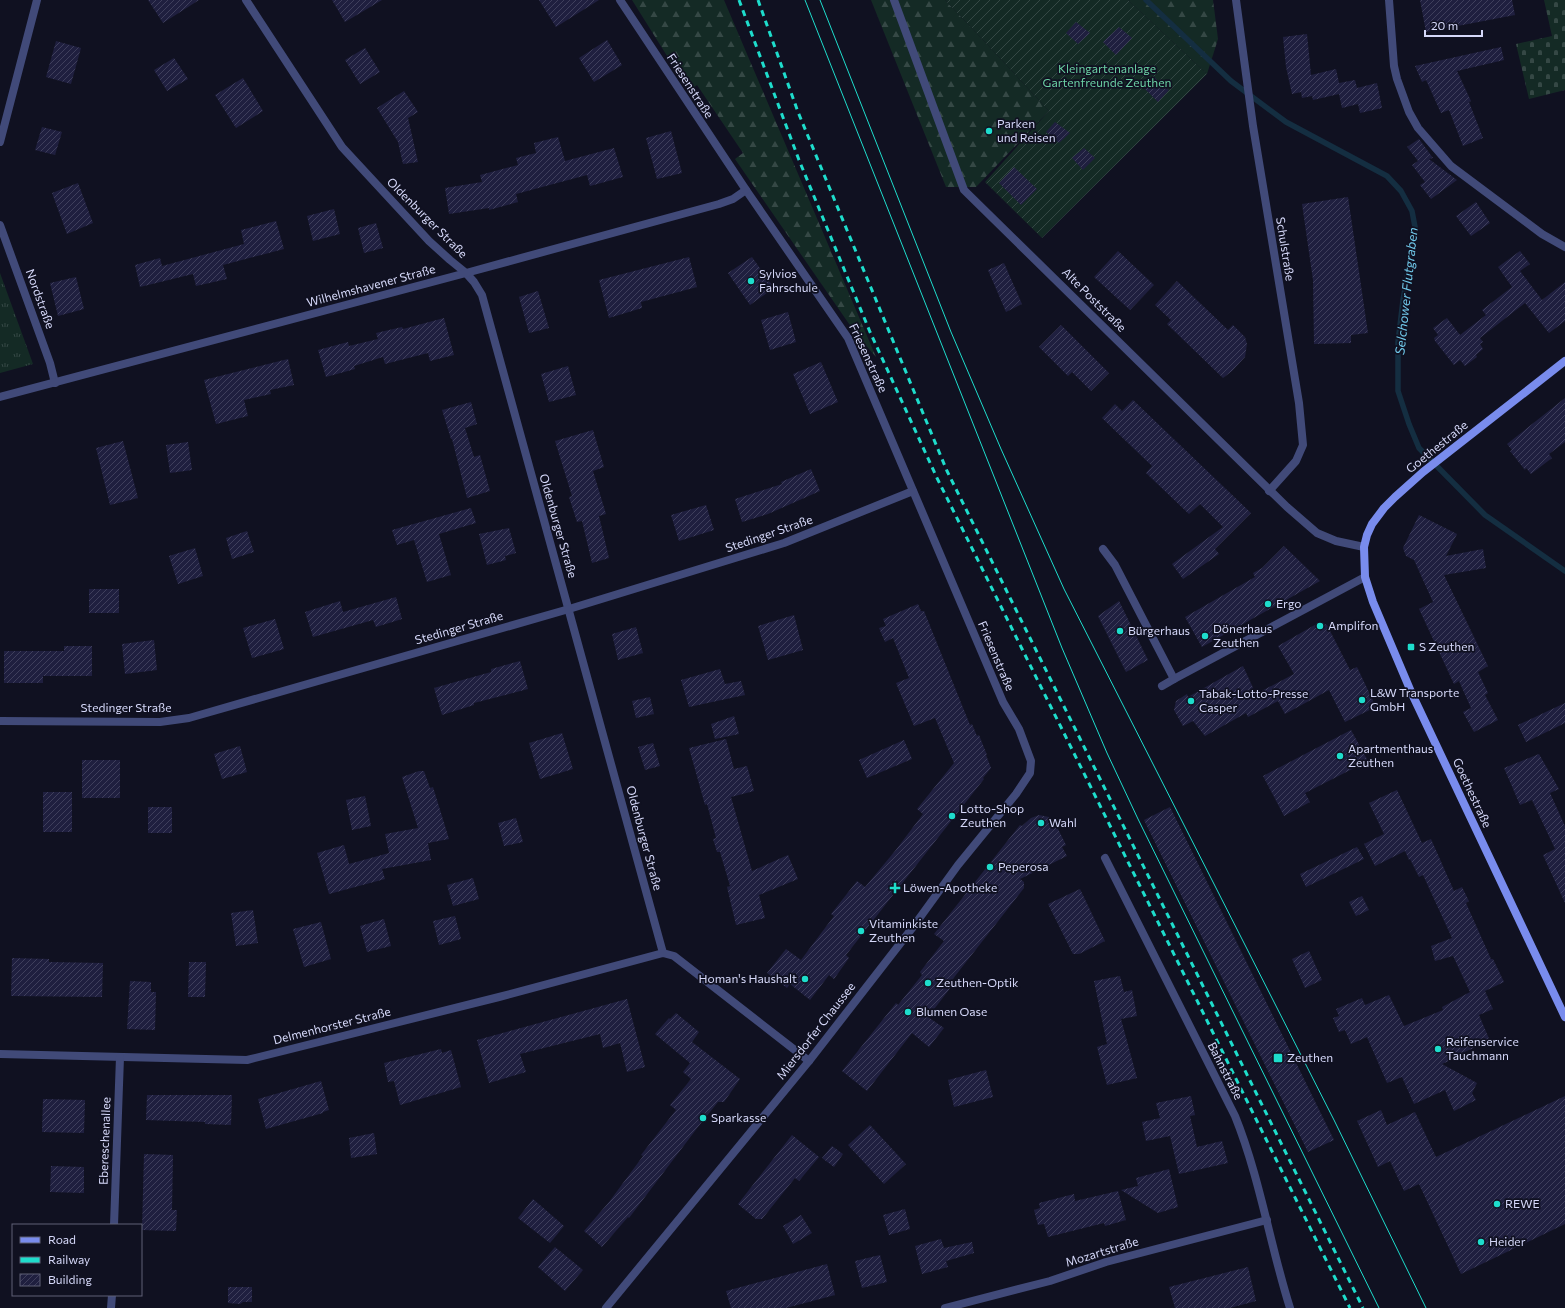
<svg xmlns="http://www.w3.org/2000/svg" width="1565" height="1308" viewBox="0 0 1565 1308" font-family="Commissioner,sans-serif">
  <style>
    .grass { fill: url(#grass-tufts) }
    .forest { fill: url(#forest-firs) }
    .cemetery { fill: url(#cemetery-stones) }
    .garden { fill: url(#garden-furrows) }
    .lines { fill: none; stroke-linecap: round; stroke-linejoin: round }
    .stream { stroke: #142e41; stroke-width: 5.5 }
    .building { fill: url(#building-hatch) }
    .service { stroke: #414a79; stroke-width: 8 }
    .minor { stroke: #414a79; stroke-width: 8 }
    .tertiary { stroke: #414a79; stroke-width: 8 }
    .secondary { stroke: #798ced; stroke-width: 8 }
    .tram { stroke: #1eddcc; stroke-width: 1 }
    .rail { stroke: #1eddcc; stroke-width: 3; stroke-dasharray: 6 5; stroke-linecap: butt }
    .poi-dot { fill: #1eddcc; stroke: #101121; stroke-width: 1.5 }
    .labels { text-anchor: middle; stroke-width: 3.5; stroke-linejoin: round; paint-order: stroke }
    .park-label { font-size: 12px; fill: #6bd0a4; stroke: #101121 }
    .street-label { font-size: 12px; fill: #d5d8f9; stroke: #101121 }
    .poi-label { font-size: 12px; fill: #d5d8f9; stroke: #101121; text-anchor: start }
    .water-label { font-size: 13px; font-style: italic; fill: #71caec; stroke: #101121 }
  </style>
  <defs>
    <pattern id="grass-tufts" width="24" height="20" patternUnits="userSpaceOnUse"><rect width="24" height="20" fill="#142a25"/><path d="M3 7l-1-3M5 7V3M7 7l1-3M15 17l-1-3M17 17v-4M19 17l1-3" fill="none" stroke="#354845"/></pattern>
    <pattern id="forest-firs" width="22" height="20" patternUnits="userSpaceOnUse"><rect width="22" height="20" fill="#142a25"/><path d="M5 1l3.5 6h-7zM16 11l3.5 6h-7z" fill="#354845"/></pattern>
    <pattern id="cemetery-stones" width="16" height="16" patternUnits="userSpaceOnUse"><rect width="16" height="16" fill="#142a25"/><path d="M2 7V4a2 2 0 0 1 4 0v3zM10 15v-3a2 2 0 0 1 4 0v3z" fill="#354845"/></pattern>
    <pattern id="garden-furrows" width="10" height="10" patternUnits="userSpaceOnUse"><rect width="10" height="10" fill="#142a25"/><path d="M-1 1l2-2M0 10L10 0M9 11l2-2" fill="none" stroke="#354845"/></pattern>
    <pattern id="building-hatch" width="6" height="6" patternUnits="userSpaceOnUse"><rect width="6" height="6" fill="#1f1f3f"/><path d="M-1 1l2-2M0 6l6-6M5 7l2-2" fill="none" stroke="#3f3f5c"/></pattern>
  </defs>
  <rect width="100%" height="100%" fill="#101121"/>
  <polygon class="grass" points="0,273 33,364 0,373"/>
  <g class="forest">
    <polygon points="632,0 724,0 876,357 856,334 735,159 743,153 697,85 689,91"/>
    <polygon points="871,0 945,0 985,42 1049,111 976,187 946,187"/>
    <polygon points="1128,0 1213,0 1218,39 1207,74"/>
  </g>
  <polygon class="cemetery" points="1544,0 1565,0 1565,90 1529,99 1516,44 1552,36"/>
  <polygon class="garden" points="945,0 1128,0 1207,74 1042,238 985,182 1049,111 985,42"/>
  <g class="lines">
    <polyline class="stream" points="1146,0 1231,81 1286,122 1387,176 1401,191 1412,211 1415,227 1413,243 1403,300 1398,342 1398,391 1409,424 1419,448 1485,515 1565,571"/>
  </g>
  <g class="building">
    <polygon points="148,0 199,0 163,23"/>
    <polygon points="332,0 382,0 345,22"/>
    <polygon points="539,0 599,0 556,27"/>
    <polygon points="1420,0 1512,0 1515,15 1426,32"/>
    <polygon points="1076,22 1090,33 1078,44 1066,33"/>
    <polygon points="1119,27 1132,38 1116,55 1103,42"/>
    <polygon points="1307,34 1311,75 1336,69 1339,83 1355,80 1357,88 1377,83 1382,108 1360,113 1358,104 1342,108 1339,94 1313,100 1312,96 1302,98 1301,92 1292,94 1286,67 1283,37"/>
    <polygon points="607,40 622,65 594,82 579,58"/>
    <polygon points="56,41 81,48 71,84 46,77"/>
    <polygon points="1501,47 1504,60 1457,71 1471,101 1469,102 1483,138 1463,146 1449,110 1441,113 1426,80 1422,82 1415,66"/>
    <polygon points="365,48 380,72 360,84 345,60"/>
    <polygon points="174,58 188,79 167,91 154,70"/>
    <polygon points="1154,77 1169,90 1158,102 1143,87"/>
    <polygon points="243,78 263,111 236,128 215,95"/>
    <polygon points="404,91 418,112 408,118 418,162 403,164 398,142 377,108"/>
    <polygon points="1055,122 1070,133 1059,143 1046,132"/>
    <polygon points="42,127 62,132 55,155 35,150"/>
    <polygon points="671,131 682,173 657,179 646,138"/>
    <polygon points="558,137 565,161 614,148 623,177 590,186 587,175 516,194 518,202 489,210 489,208 449,214 445,188 482,182 480,175 518,165 516,158 536,153 534,143"/>
    <polygon points="1419,139 1433,158 1429,159 1457,180 1431,199 1420,185 1425,182 1412,165 1418,161 1407,147"/>
    <polygon points="1084,148 1095,158 1083,170 1072,158"/>
    <polygon points="1014,167 1037,189 1021,205 999,183"/>
    <polygon points="78,183 93,223 67,234 52,193"/>
    <polygon points="1348,197 1368,333 1351,335 1351,343 1314,344 1313,280 1302,204"/>
    <polygon points="1476,202 1490,223 1471,236 1456,216"/>
    <polygon points="334,209 340,234 313,241 307,216"/>
    <polygon points="276,221 284,249 223,265 227,279 196,286 193,274 140,287 135,265 160,258 162,266 244,244 241,230"/>
    <polygon points="376,223 383,248 364,253 358,228"/>
    <polygon points="1118,251 1154,285 1130,310 1094,277"/>
    <polygon points="1520,251 1530,264 1520,271 1542,300 1565,282 1565,321 1549,333 1525,303 1480,338 1483,342 1480,344 1483,349 1476,355 1477,357 1465,366 1460,360 1454,365 1435,341 1434,338 1438,335 1433,328 1447,318 1460,335 1486,315 1482,310 1512,287 1498,267"/>
    <polygon points="689,257 697,287 641,302 642,308 609,318 599,280"/>
    <polygon points="752,257 774,288 750,305 728,273"/>
    <polygon points="1004,263 1022,304 1006,312 988,270"/>
    <polygon points="76,277 84,309 58,316 50,283"/>
    <polygon points="1177,281 1228,330 1233,325 1245,337 1247,344 1245,357 1232,371 1223,378 1167,324 1171,320 1155,305"/>
    <polygon points="538,291 549,328 529,333 519,297"/>
    <polygon points="788,312 796,342 770,350 761,320"/>
    <polygon points="444,318 454,355 430,361 428,353 385,364 383,357 354,366 355,369 326,377 318,350 348,342 349,346 378,339 376,333 402,327 403,329"/>
    <polygon points="1061,325 1109,373 1091,391 1072,372 1068,376 1039,347"/>
    <polygon points="288,359 294,385 270,390 271,394 244,400 248,416 216,424 204,380"/>
    <polygon points="821,362 838,402 810,414 793,374"/>
    <polygon points="568,366 576,395 549,402 541,374"/>
    <polygon points="1565,398 1565,442 1549,454 1552,458 1531,474 1526,468 1525,470 1510,451 1512,450 1507,444"/>
    <polygon points="1133,400 1251,513 1215,549 1219,554 1183,579 1172,564 1223,527 1200,504 1189,514 1146,473 1152,466 1102,418 1115,404 1122,411"/>
    <polygon points="471,402 477,424 465,428 474,457 480,455 490,491 467,498 452,439 451,439 442,410"/>
    <polygon points="593,430 604,467 593,471 606,514 599,516 609,558 592,563 582,521 577,522 569,497 572,496 555,441"/>
    <polygon points="123,441 138,498 110,505 96,448"/>
    <polygon points="188,442 192,470 170,473 166,445"/>
    <polygon points="811,469 820,491 768,514 742,522 735,499 782,484 781,482"/>
    <polygon points="706,505 714,530 679,541 671,515"/>
    <polygon points="471,508 476,523 439,534 451,575 427,582 414,540 397,545 392,530"/>
    <polygon points="1419,515 1457,534 1446,556 1483,549 1486,568 1444,575 1488,666 1478,672 1488,693 1485,695 1498,720 1474,732 1463,712 1471,708 1459,681 1454,684 1419,609 1433,602 1414,560 1406,556 1403,548"/>
    <polygon points="509,528 516,553 505,556 506,560 487,565 479,534"/>
    <polygon points="247,531 254,552 232,559 226,538"/>
    <polygon points="1284,546 1320,581 1202,647 1185,617 1255,577 1253,573 1262,568"/>
    <polygon points="195,548 203,576 178,584 169,556"/>
    <rect x="89" y="589" width="30" height="24"/>
    <polygon points="396,597 402,619 376,627 373,620 313,637 305,612 340,601 343,612"/>
    <polygon points="1119,601 1148,660 1126,672 1098,616"/>
    <polygon points="918,604 921,611 924,611 970,725 972,724 977,736 979,735 987,755 986,755 991,768 983,778 984,779 846,955 849,958 834,979 829,975 810,1000 790,984 787,988 767,973 786,949 801,960 834,916 831,914 857,881 865,887 895,851 923,814 917,809 954,763 935,718 914,726 896,683 909,678 893,638 885,642 879,628 886,626 883,619"/>
    <polygon points="794,615 803,650 768,660 758,626"/>
    <polygon points="275,619 284,649 252,658 243,628"/>
    <polygon points="1320,622 1327,625 1350,670 1357,667 1376,707 1345,722 1329,690 1285,714 1278,701 1248,717 1246,713 1205,736 1193,721 1183,726 1174,710 1176,701 1187,694 1188,697 1243,666 1256,694 1294,674 1278,646"/>
    <polygon points="636,627 643,653 618,660 612,634"/>
    <polygon points="154,640 157,670 125,674 122,644"/>
    <polygon points="64,646 92,646 92,676 43,676 43,683 4,683 4,651 64,651"/>
    <polygon points="520,661 528,689 474,703 474,705 442,715 434,688 491,672 491,669"/>
    <polygon points="720,669 725,684 741,681 745,695 689,707 681,680"/>
    <polygon points="650,697 654,714 636,718 632,701"/>
    <polygon points="1565,703 1565,723 1526,742 1518,725"/>
    <polygon points="734,716 739,734 715,739 711,724"/>
    <polygon points="1351,730 1368,761 1305,793 1310,802 1284,816 1263,776"/>
    <polygon points="562,733 573,769 540,779 529,743"/>
    <polygon points="726,739 734,769 747,766 754,791 731,797 752,871 788,855 798,879 759,895 765,918 736,925 727,887 730,886 720,852 717,852 713,839 716,838 707,804 705,805 689,748"/>
    <polygon points="904,740 912,759 867,778 859,760"/>
    <polygon points="653,743 660,766 645,770 638,747"/>
    <polygon points="240,746 247,772 222,779 214,754"/>
    <polygon points="1539,754 1559,789 1550,793 1565,826 1565,903 1543,855 1555,849 1532,800 1520,805 1504,768"/>
    <rect x="82" y="760" width="38" height="38"/>
    <polygon points="419,771 424,771 430,788 433,787 449,839 428,843 431,860 382,869 385,879 329,894 317,853 344,845 349,864 389,853 385,834 418,828 402,777"/>
    <polygon points="1397,790 1422,843 1431,839 1454,891 1462,887 1469,901 1466,903 1491,959 1493,959 1504,982 1485,991 1493,1009 1479,1015 1490,1041 1462,1053 1463,1055 1442,1064 1477,1083 1472,1093 1476,1100 1454,1111 1445,1090 1414,1104 1402,1077 1387,1083 1367,1037 1351,1044 1345,1030 1339,1032 1333,1018 1339,1016 1336,1009 1362,998 1365,1005 1389,995 1404,1026 1443,1010 1442,1007 1470,992 1453,956 1435,961 1431,946 1452,938 1423,875 1419,877 1410,859 1409,860 1405,851 1375,866 1364,844 1384,834 1369,803"/>
    <rect x="43" y="792" width="29" height="40"/>
    <polygon points="365,796 371,826 352,830 346,800"/>
    <rect x="148" y="807" width="24" height="26"/>
    <polygon points="1170,807 1334,1140 1308,1152 1144,820"/>
    <polygon points="1039,815 1049,817 1055,823 1066,845 1062,847 1067,856 1020,879 1024,882 1024,888 952,980 955,982 928,1017 944,1028 929,1047 912,1033 867,1091 842,1071 896,1003 898,1005 922,975 920,972 944,941 934,934 1020,825 1022,826 1031,818"/>
    <polygon points="516,818 523,842 504,846 498,823"/>
    <polygon points="1357,847 1364,859 1306,887 1300,874"/>
    <polygon points="473,878 479,899 453,906 447,885"/>
    <polygon points="1080,889 1105,941 1079,954 1073,954 1048,904"/>
    <polygon points="1362,896 1369,910 1356,916 1349,902"/>
    <polygon points="253,910 258,943 236,946 231,913"/>
    <polygon points="455,916 461,939 439,945 433,921"/>
    <polygon points="384,919 391,946 367,952 360,926"/>
    <polygon points="321,922 331,959 304,967 293,929"/>
    <polygon points="1309,951 1322,980 1305,988 1292,959"/>
    <polygon points="12,958 49,959 49,962 103,963 102,997 11,996"/>
    <polygon points="189,962 206,962 205,997 188,997"/>
    <polygon points="1120,976 1124,992 1132,990 1137,1016 1121,1019 1137,1078 1107,1085 1097,1047 1107,1044 1094,981"/>
    <polygon points="130,981 151,982 151,992 156,992 155,1030 127,1029"/>
    <polygon points="627,999 645,1067 627,1072 620,1043 603,1048 600,1034 520,1054 526,1072 489,1083 477,1040"/>
    <polygon points="676,1013 699,1032 692,1042 740,1079 724,1102 718,1102 698,1127 629,1218 628,1217 602,1247 584,1231 609,1202 643,1156 641,1155 676,1110 670,1105 691,1079 683,1072 690,1063 655,1034 669,1018 670,1019"/>
    <polygon points="441,1049 442,1053 451,1050 461,1087 400,1105 394,1081 388,1082 384,1063"/>
    <polygon points="986,1070 993,1097 954,1107 948,1080"/>
    <polygon points="321,1081 329,1110 323,1112 323,1113 266,1129 258,1099"/>
    <polygon points="147,1095 232,1095 231,1125 205,1124 205,1122 146,1120"/>
    <polygon points="1191,1096 1195,1115 1190,1116 1197,1147 1222,1141 1228,1163 1179,1174 1170,1136 1146,1141 1142,1122 1160,1118 1156,1103"/>
    <polygon points="1565,1096 1565,1224 1461,1274 1419,1184 1404,1191 1390,1161 1378,1167 1357,1121 1381,1110 1387,1125 1415,1112 1436,1157"/>
    <polygon points="43,1099 85,1100 84,1133 42,1132"/>
    <polygon points="870,1125 906,1164 884,1184 848,1145"/>
    <polygon points="374,1133 377,1154 351,1158 349,1138"/>
    <polygon points="792,1135 819,1157 799,1181 795,1178 762,1219 756,1219 738,1204"/>
    <polygon points="832,1146 843,1154 834,1167 822,1158"/>
    <polygon points="144,1154 173,1155 172,1210 177,1210 176,1231 142,1230"/>
    <polygon points="51,1166 84,1167 84,1193 50,1192"/>
    <polygon points="1169,1169 1178,1207 1158,1213 1121,1190 1138,1186 1136,1178"/>
    <polygon points="1118,1191 1126,1220 1105,1226 1104,1223 1048,1237 1044,1224 1038,1225 1034,1210 1040,1208 1039,1203 1074,1194 1075,1201"/>
    <polygon points="533,1199 564,1226 550,1243 518,1218"/>
    <polygon points="905,1209 910,1229 889,1235 883,1215"/>
    <polygon points="801,1215 812,1233 793,1244 783,1226"/>
    <polygon points="941,1239 944,1248 972,1242 974,1253 946,1261 948,1267 922,1274 915,1246"/>
    <polygon points="555,1247 583,1270 565,1291 538,1267"/>
    <polygon points="880,1255 887,1282 862,1288 855,1261"/>
    <polygon points="827,1264 835,1295 786,1308 731,1308 726,1291"/>
    <polygon points="1248,1267 1256,1301 1230,1308 1175,1308 1169,1287"/>
    <polygon points="228,1287 252,1287 252,1302 243,1302 240,1304 228,1303"/>
  </g>
  <g class="lines">
    <g class="service">
      <polyline points="1389,0 1394,66 1397,79 1409,112 1418,128 1451,166 1542,234 1565,247"/>
      <polyline points="1103,549 1115,565 1174,679 1162,686"/>
    </g>
    <g class="minor">
      <polyline points="246,0 342,147 429,241 450,260 466,273 474,282 482,295 663,953"/>
      <polyline points="894,0 964,190 1287,507 1317,533 1336,541 1364,547"/>
      <polyline points="1236,0 1253,126 1299,403 1303,445 1296,461 1269,491"/>
      <polyline points="0,142 37,0"/>
      <polyline points="0,225 50,363 55,383"/>
      <polyline points="0,397 466,273 719,204 733,199 746,190 848,338 1003,702 1019,729 1031,761 1030,773 1016,794 958,865 913,927 809,1061 606,1308"/>
      <polyline points="1174,679 1365,577"/>
      <polyline points="0,721 160,722 189,718 569,609 784,543 913,491"/>
      <path d="M1105,858l130,258c25,62 35,129 55,192"/>
      <polyline points="0,1054 247,1060 499,997 663,953 674,956 809,1061"/>
      <polyline points="114,1225 120,1057"/>
      <polyline points="111,1308 112,1295"/>
      <polyline points="945,1308 1050,1281 1106,1262 1267,1220"/>
    </g>
    <polyline class="tertiary" points="620,0 746,190"/>
    <polyline class="secondary" points="1565,361 1423,472 1395,497 1384,508 1372,524 1367,535 1364,547 1365,577 1373,602 1412,694 1565,1017"/>
    <g class="tram">
      <polyline points="805,0 1062,648 1107,753 1138,819 1379,1308"/>
      <polyline points="820,0 951,332 1001,449 1064,589 1334,1120 1426,1308"/>
    </g>
    <g class="rail">
      <polyline points="739,0 799,160 870,332 937,478 1350,1308"/>
      <polyline points="758,0 798,112 947,471 1363,1308"/>
    </g>
  </g>
  <g class="poi-dot">
    <circle cx="989" cy="131" r="4"/>
    <circle cx="751" cy="281" r="4"/>
    <circle cx="1268" cy="604" r="4"/>
    <circle cx="1320" cy="626" r="4"/>
    <circle cx="1120" cy="631" r="4"/>
    <circle cx="1205" cy="636" r="4"/>
    <rect x="1407" y="643" width="8" height="8" rx="2"/>
    <circle cx="1362" cy="700" r="4"/>
    <circle cx="1191" cy="701" r="4"/>
    <circle cx="1340" cy="756" r="4"/>
    <circle cx="952" cy="816" r="4"/>
    <circle cx="1041" cy="823" r="4"/>
    <circle cx="990" cy="867" r="4"/>
    <path d="M893 882h4v4h4v4h-4v4h-4v-4h-4v-4h4z"/>
    <circle cx="861" cy="931" r="4"/>
    <circle cx="805" cy="979" r="4"/>
    <circle cx="928" cy="983" r="4"/>
    <circle cx="908" cy="1012" r="4"/>
    <circle cx="1438" cy="1049" r="4"/>
    <rect x="1273" y="1053" width="10" height="10" rx="2"/>
    <circle cx="703" cy="1118" r="4"/>
    <circle cx="1497" cy="1204" r="4"/>
    <circle cx="1481" cy="1242" r="4"/>
  </g>
  <g class="labels">
    <g class="park-label">
      <text x="1107" y="73">Kleingartenanlage<tspan x="1107" dy="14">Gartenfreunde Zeuthen</tspan></text>
    </g>
    <g class="street-label">
      <text transform="translate(690 86) rotate(57)" y="4">Friesenstraße</text>
      <text transform="translate(427 218) rotate(45)" y="4">Oldenburger Straße</text>
      <text transform="translate(1285 249) rotate(81)" y="4">Schulstraße</text>
      <text transform="translate(371 286) rotate(-15)" y="4">Wilhelmshavener Straße</text>
      <text transform="translate(40 299) rotate(70)" y="4">Nordstraße</text>
      <text transform="translate(1094 300) rotate(45)" y="4">Alte Poststraße</text>
      <text transform="translate(868 358) rotate(65)" y="4">Friesenstraße</text>
      <text transform="translate(1437 447) rotate(-39)" y="4">Goethestraße</text>
      <text transform="translate(558 526) rotate(74)" y="4">Oldenburger Straße</text>
      <text transform="translate(769 534) rotate(-19)" y="4">Stedinger Straße</text>
      <text transform="translate(459 628) rotate(-16)" y="4">Stedinger Straße</text>
      <text transform="translate(996 656) rotate(67)" y="4">Friesenstraße</text>
      <text x="126" y="712">Stedinger Straße</text>
      <text transform="translate(1472 793) rotate(65)" y="4">Goethestraße</text>
      <text transform="translate(644 838) rotate(75)" y="4">Oldenburger Straße</text>
      <text transform="translate(332 1026) rotate(-14)" y="4">Delmenhorster Straße</text>
      <text transform="translate(816 1031) rotate(-52)" y="4">Miersdorfer Chaussee</text>
      <text transform="translate(1225 1071) rotate(63)" y="4">Bahnstraße</text>
      <text transform="translate(105 1141) rotate(-88)" y="4">Ebereschenallee</text>
      <text transform="translate(1102 1252) rotate(-17)" y="4">Mozartstraße</text>
    </g>
    <g class="poi-label">
      <text x="997" y="128">Parken<tspan x="997" dy="14">und Reisen</tspan></text>
      <text x="759" y="278">Sylvios<tspan x="759" dy="14">Fahrschule</tspan></text>
      <text x="1276" y="608">Ergo</text>
      <text x="1328" y="630">Amplifon</text>
      <text x="1213" y="633">Dönerhaus<tspan x="1213" dy="14">Zeuthen</tspan></text>
      <text x="1128" y="635">Bürgerhaus</text>
      <text x="1419" y="651">S Zeuthen</text>
      <text x="1370" y="697">L&amp;W Transporte<tspan x="1370" dy="14">GmbH</tspan></text>
      <text x="1199" y="698">Tabak-Lotto-Presse<tspan x="1199" dy="14">Casper</tspan></text>
      <text x="1348" y="753">Apartmenthaus<tspan x="1348" dy="14">Zeuthen</tspan></text>
      <text x="960" y="813">Lotto-Shop<tspan x="960" dy="14">Zeuthen</tspan></text>
      <text x="1049" y="827">Wahl</text>
      <text x="998" y="871">Peperosa</text>
      <text x="903" y="892">Löwen-Apotheke</text>
      <text x="869" y="928">Vitaminkiste<tspan x="869" dy="14">Zeuthen</tspan></text>
      <text x="797" y="983" text-anchor="end">Homan's Haushalt</text>
      <text x="936" y="987">Zeuthen-Optik</text>
      <text x="916" y="1016">Blumen Oase</text>
      <text x="1446" y="1046">Reifenservice<tspan x="1446" dy="14">Tauchmann</tspan></text>
      <text x="1287" y="1062">Zeuthen</text>
      <text x="711" y="1122">Sparkasse</text>
      <text x="1505" y="1208">REWE</text>
      <text x="1489" y="1246">Heider</text>
    </g>
    <g class="water-label">
      <text transform="translate(1406 291) rotate(-84)" y="5">Selchower Flutgraben</text>
    </g>
  </g>
  <rect x="12" y="1224" width="130" height="72" fill="#101121" stroke="#5f6177"/>
  <rect x="20" y="1237" width="20" height="6" fill="#798ced" stroke="#5f6177"/>
  <text x="48" y="1244" font-size="12" fill="#d5d8f9">Road</text>
  <rect x="20" y="1257" width="20" height="6" fill="#1eddcc" stroke="#5f6177"/>
  <text x="48" y="1264" font-size="12" fill="#d5d8f9">Railway</text>
  <rect x="20" y="1274" width="20" height="12" fill="url(#building-hatch)" stroke="#5f6177"/>
  <text x="48" y="1284" font-size="12" fill="#d5d8f9">Building</text>
  <path d="M1425 30v6h57v-6" fill="none" stroke="#d5d8f9" stroke-width="2"/>
  <text x="1431" y="30" font-size="12" fill="#d5d8f9" stroke="#101121" stroke-width="3" paint-order="stroke">20 m</text>
</svg>
